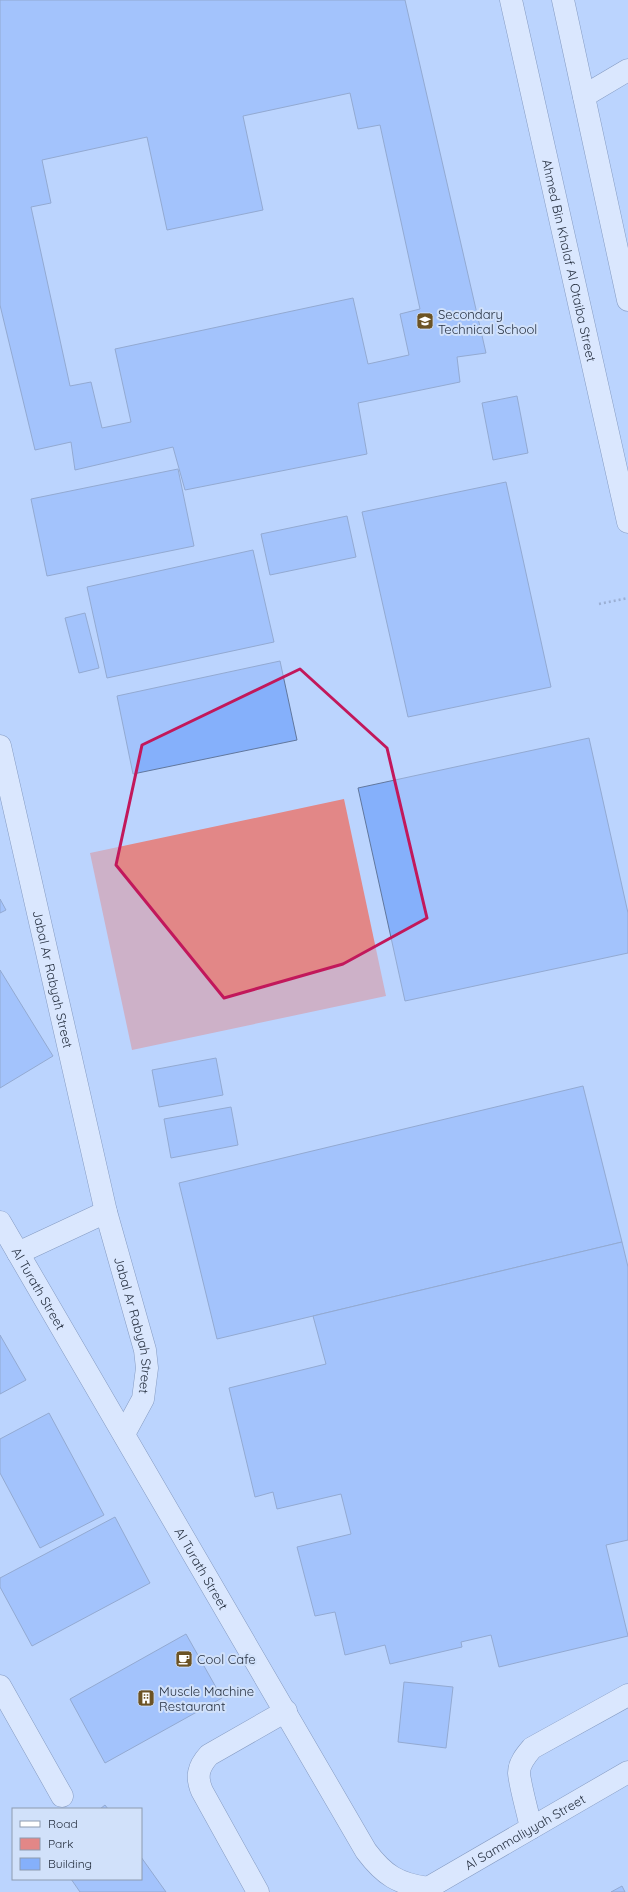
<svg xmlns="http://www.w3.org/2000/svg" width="628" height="1892" viewBox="0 0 628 1892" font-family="Quicksand,sans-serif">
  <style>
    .green { fill: #e28787 }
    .building { fill: #85b0fb; stroke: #61779d; fill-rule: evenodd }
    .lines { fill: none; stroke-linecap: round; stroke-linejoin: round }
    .minor-casing { stroke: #43587c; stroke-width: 23 }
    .path { stroke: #7384a2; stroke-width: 2.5; stroke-dasharray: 2 3; stroke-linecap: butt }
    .minor { stroke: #fff; stroke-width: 22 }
    .marked { fill: none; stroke: #c2185b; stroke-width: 3; stroke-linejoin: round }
    .labels { text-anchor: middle; stroke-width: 4; stroke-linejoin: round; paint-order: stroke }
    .street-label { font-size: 13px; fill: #273141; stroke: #d1e1fa }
    .poi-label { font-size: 13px; fill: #273141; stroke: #d1e1fa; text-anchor: start }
  </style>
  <rect width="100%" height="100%" fill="#bbd4fe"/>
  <polygon class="green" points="344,799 386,996 132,1050 90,853"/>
  <g class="building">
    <path d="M0,0h405l81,353 -29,4 3,25 -102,21 9,51 -182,36 -12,-43 -98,23 -4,-28 -36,8 -35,-145zM350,93l8,36 22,-4 40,184 -20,5 9,41 -41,9 -15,-66 -238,51 16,73 -29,6 -11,-46 -21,4 -39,-179 20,-4 -9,-43 105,-23 20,93 96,-20 -20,-94z"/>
    <polygon points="517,396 528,453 493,460 482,403"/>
    <polygon points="178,469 194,546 47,576 31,499"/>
    <polygon points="506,482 551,687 408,717 362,512"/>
    <polygon points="347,516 356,557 270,575 261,534"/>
    <polygon points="253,550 274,642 107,678 87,587"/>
    <polygon points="85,613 99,668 79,673 65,618"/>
    <polygon points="280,661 297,740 133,774 117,696"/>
    <polygon points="589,738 628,913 628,953 405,1001 358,788"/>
    <polygon points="0,899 6,910 0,913"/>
    <polygon points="0,970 53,1056 0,1088"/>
    <polygon points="216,1058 223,1095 159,1107 152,1070"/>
    <polygon points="583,1086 622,1242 217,1339 179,1183"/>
    <polygon points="231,1107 238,1145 171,1158 164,1119"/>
    <polygon points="622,1242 628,1267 628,1540 606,1545 628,1636 499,1667 491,1635 461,1642 462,1647 390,1664 385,1645 345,1655 335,1612 315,1616 297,1547 351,1534 341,1494 277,1509 273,1492 255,1497 229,1388 326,1364 313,1316"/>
    <polygon points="0,1335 26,1380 0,1394"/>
    <polygon points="49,1413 104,1515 40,1548 0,1473 0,1439"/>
    <polygon points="115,1517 150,1583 32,1646 0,1587 0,1578"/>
    <polygon points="186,1634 222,1698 105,1763 70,1699"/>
    <polygon points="404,1682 453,1687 446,1748 398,1742"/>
    <polygon points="105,1805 108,1809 100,1809"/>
    <polygon points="141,1857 166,1892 80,1892 71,1879 141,1879"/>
    <polygon points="622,1886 625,1892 611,1892"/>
  </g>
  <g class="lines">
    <g class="minor-casing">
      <g id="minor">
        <path id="s1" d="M511,0l117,522"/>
        <polyline points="563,0 628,300"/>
        <polyline points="584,96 628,70"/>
        <path id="s2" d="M0,746l106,466 39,138 2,18 -4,31 -19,35"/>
        <path id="s3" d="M0,1222l366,629c18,24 32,33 62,37"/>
        <polyline points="18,1253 106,1212"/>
        <polyline points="0,1686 62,1796"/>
        <path d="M531,1828c-3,-15 -11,-42 -12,-55 0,-10 7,-18 13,-25l96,-53"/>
        <path d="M258,1892l-56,-101c-6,-14 -4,-24 7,-36l77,-44"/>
        <path id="s4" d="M421,1892l207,-120"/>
      </g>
    </g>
    <polyline class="path" points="599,604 628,598"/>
    <use href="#minor" class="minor"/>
  </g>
  <path d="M0 0H628V1892H0ZM300,669l87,79 40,170 -84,46 -119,34 -108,-133 26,-120z" fill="#bbd4fe" fill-opacity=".55" fill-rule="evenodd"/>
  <path class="marked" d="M300,669l87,79 40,170 -84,46 -119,34 -108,-133 26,-120z"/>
  <defs>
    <g id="school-square" transform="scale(0.9)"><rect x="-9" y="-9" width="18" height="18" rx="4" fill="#6c5324" stroke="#d1e1fa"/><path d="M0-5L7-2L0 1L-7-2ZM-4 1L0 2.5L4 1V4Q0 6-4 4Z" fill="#fff"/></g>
    <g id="cafe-square" transform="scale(0.9)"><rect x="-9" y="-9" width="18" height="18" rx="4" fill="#6c5324" stroke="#d1e1fa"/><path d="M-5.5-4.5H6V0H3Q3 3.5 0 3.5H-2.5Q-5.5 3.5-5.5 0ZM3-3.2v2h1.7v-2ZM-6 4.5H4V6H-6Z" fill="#fff"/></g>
    <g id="building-square" transform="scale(0.9)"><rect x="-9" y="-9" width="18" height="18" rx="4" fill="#6c5324" stroke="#d1e1fa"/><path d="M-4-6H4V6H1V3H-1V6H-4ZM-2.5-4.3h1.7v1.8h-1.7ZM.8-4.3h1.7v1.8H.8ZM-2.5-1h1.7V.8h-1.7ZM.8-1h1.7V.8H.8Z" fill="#fff"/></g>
  </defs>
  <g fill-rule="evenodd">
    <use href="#school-square" x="425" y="321"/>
    <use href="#cafe-square" x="184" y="1659"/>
    <use href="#building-square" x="146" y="1698"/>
  </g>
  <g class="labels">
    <g class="street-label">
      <text dy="5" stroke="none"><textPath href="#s1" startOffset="267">Ahmed Bin Khalaf Al Otaiba Street</textPath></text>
      <text dy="5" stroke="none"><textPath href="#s2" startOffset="239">Jabal Ar Rabyah Street</textPath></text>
      <text dy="5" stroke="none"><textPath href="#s3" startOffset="77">Al Turath Street</textPath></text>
      <text dy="5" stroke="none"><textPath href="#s2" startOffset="595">Jabal Ar Rabyah Street</textPath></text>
      <text dy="5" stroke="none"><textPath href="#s3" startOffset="401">Al Turath Street</textPath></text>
      <text dy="5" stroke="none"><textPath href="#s4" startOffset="120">Al Sammaliyyah Street</textPath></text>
    </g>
    <g class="poi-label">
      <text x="438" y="319">Secondary<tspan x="438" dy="15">Technical School</tspan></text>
      <text x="197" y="1664">Cool Cafe</text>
      <text x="159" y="1696">Muscle Machine<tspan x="159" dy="15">Restaurant</tspan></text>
    </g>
  </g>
  <rect x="12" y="1808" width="130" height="72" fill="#d1e1fa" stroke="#8d9bb0"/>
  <rect x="20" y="1821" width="20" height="6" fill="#ffffff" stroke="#8d9bb0"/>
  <text x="48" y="1828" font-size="12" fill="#273141">Road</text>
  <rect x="20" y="1838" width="20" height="12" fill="#e28787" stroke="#8d9bb0"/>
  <text x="48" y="1848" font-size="12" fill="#273141">Park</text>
  <rect x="20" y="1858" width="20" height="12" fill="#85b0fb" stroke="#8d9bb0"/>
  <text x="48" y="1868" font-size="12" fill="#273141">Building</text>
</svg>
